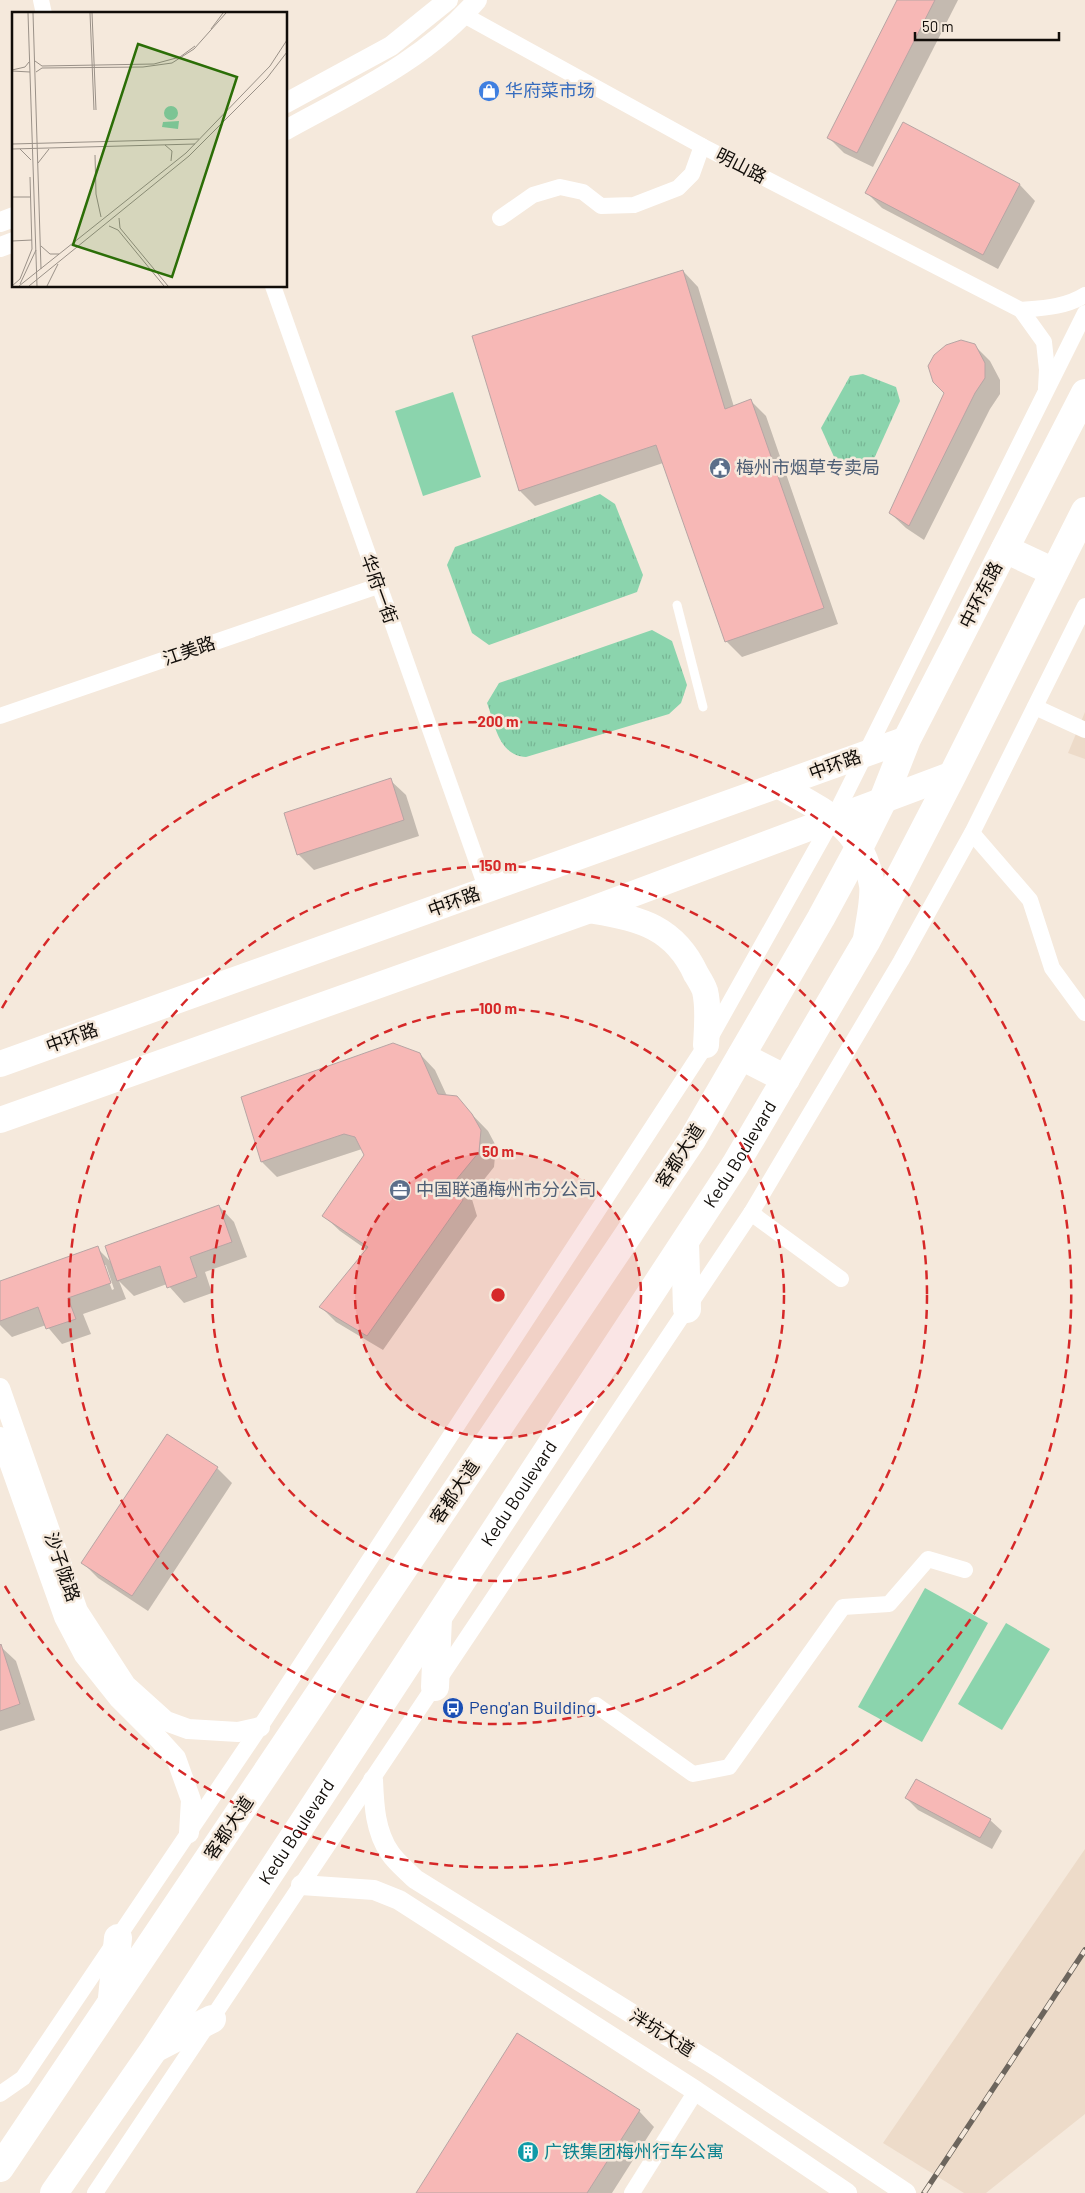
<svg xmlns="http://www.w3.org/2000/svg" width="1085" height="2193" viewBox="0 0 1085 2193" font-family="Barlow,'Noto Sans SC',sans-serif">
  <style>
    .built { fill: #eddbc9 }
    .grass { fill: url(#grass-tufts) }
    .green { fill: #8bd4ad }
    .shadow { fill: #0003; fill-rule: evenodd }
    .building { fill: #f7b8b6; stroke: #b7a5a4 }
    .lines { fill: none; stroke-linecap: round; stroke-linejoin: round }
    .service { stroke: #fff; stroke-width: 9 }
    .minor { stroke: #fff; stroke-width: 16 }
    .tertiary { stroke: #fff; stroke-width: 20 }
    .primary { stroke: #fff; stroke-width: 26 }
    .trunk { stroke: #fff; stroke-width: 28 }
    .rail-casing { stroke: #6c655d; stroke-width: 5.5 }
    .rail { stroke: #f5e9dc; stroke-width: 4; stroke-dasharray: 11; stroke-linecap: butt }
    .ring { fill: none; stroke: #d62828; stroke-width: 2.5; stroke-dasharray: 9 6 }
    .labels { text-anchor: middle; stroke-width: 5; stroke-linejoin: round; paint-order: stroke }
    .shop-label { font-size: 18px; fill: #366cbe; stroke: #f5e9dc; text-anchor: start }
    .street-label { font-size: 18px; fill: #110d09; stroke: #f5e9dc }
    .service-label { font-size: 18px; fill: #4e5e75; stroke: #f5e9dc; text-anchor: start }
    .transit-label { font-size: 18px; fill: #164399; stroke: #f5e9dc; text-anchor: start }
    .culture-label { font-size: 18px; fill: #0d838f; stroke: #f5e9dc; text-anchor: start }
    .inset-road { fill: none; stroke: #9a9188; stroke-width: 1 }
    .view { fill: #2b6e07; fill-opacity: 0.15; stroke: #2b6e07; stroke-width: 2.5 }
    .inset-edge { fill: none; stroke: #110d09; stroke-width: 2.5 }
    .centre { fill: #d62828; stroke: #f5e9dc; stroke-width: 2.5 }
    .ring-label { font-size: 15px; text-anchor: middle; font-weight: bold; fill: #d62828; stroke: #f5e9dc; stroke-width: 5; stroke-linejoin: round; paint-order: stroke }
  </style>
  <defs>
    <pattern id="grass-tufts" width="24" height="20" patternUnits="userSpaceOnUse" patternTransform="scale(1.25)"><rect width="24" height="20" fill="#8bd4ad"/><path d="M3 7l-1-3M5 7V3M7 7l1-3M15 17l-1-3M17 17v-4M19 17l1-3" fill="none" stroke="#77b594"/></pattern>
  </defs>
  <rect width="100%" height="100%" fill="#f5e9dc"/>
  <g class="built">
    <polygon points="1085,712 1085,759 1068,753"/>
    <polygon points="1085,1849 1085,2114 986,2193 964,2193 883,2143"/>
  </g>
  <g class="grass">
    <polygon points="863,374 896,387 900,401 873,461 858,467 835,459 821,428 850,376"/>
    <polygon points="600,494 615,504 643,575 637,592 489,645 472,633 447,565 455,547"/>
    <path d="M652,630l20,11 15,44 -6,18 -12,11 -143,43c-28,-2 -31,-33 -39,-54l12,-20z"/>
  </g>
  <g class="green">
    <polygon points="453,392 481,477 423,496 395,411"/>
    <polygon points="925,1588 988,1623 922,1742 858,1707"/>
    <polygon points="1006,1623 1050,1649 1002,1730 958,1704"/>
  </g>
  <g class="shadow">
    <polygon points="898,0 958,0 873,167 844,153 828,137"/>
    <polygon points="903,124 1020,185 1035,201 998,269 882,208 867,193"/>
    <polygon points="683,271 698,287 734,407 751,401 766,416 838,624 742,657 726,641 663,463 535,506 520,491 474,336"/>
    <polygon points="974,345 990,361 1000,380 1000,394 990,409 924,540 906,528 890,513"/>
    <polygon points="390,780 406,795 419,836 314,870 299,855 285,814"/>
    <polygon points="420,1054 435,1070 447,1096 456,1098 488,1131 496,1146 494,1167 471,1196 477,1216 383,1350 336,1322 321,1307 367,1250 340,1231 324,1216 365,1155 362,1149 277,1177 262,1162 242,1097"/>
    <path d="M219,1206l15,16 13,35 -42,15 7,21 -28,10 -17,-19 -33,12 -15,-15 7,18 -43,15 8,20 -29,10 -16,-19 -34,12 -12,-12v-42l97,-35 15,15zM103,1265h3l8,24 -2,1z"/>
    <polygon points="217,1468 232,1483 148,1611 98,1578 83,1563"/>
    <polygon points="0,1646 16,1661 35,1720 0,1731"/>
    <polygon points="906,1798 990,1820 1002,1831 992,1849 918,1810"/>
    <polygon points="639,2111 654,2127 612,2193 417,2193"/>
  </g>
  <g class="building">
    <polygon points="897,0 935,0 857,153 827,138"/>
    <polygon points="903,122 1020,184 983,255 865,193"/>
    <polygon points="683,270 725,409 751,399 824,608 725,642 656,445 519,491 472,336"/>
    <polygon points="961,340 975,344 985,363 985,378 975,393 909,526 889,513 944,393 933,382 928,366 934,355 946,345"/>
    <polygon points="391,778 404,820 297,855 284,813"/>
    <polygon points="393,1043 420,1053 438,1094 457,1096 472,1114 481,1130 479,1152 456,1180 463,1200 367,1336 319,1307 368,1247 322,1216 364,1155 355,1137 344,1134 261,1162 241,1097"/>
    <polygon points="219,1205 232,1242 190,1257 197,1277 167,1288 160,1266 117,1281 105,1246"/>
    <polygon points="98,1246 111,1283 68,1298 76,1319 46,1329 38,1307 0,1321 0,1281"/>
    <polygon points="167,1434 218,1467 132,1596 81,1563"/>
    <polygon points="1,1644 20,1704 0,1711 0,1645"/>
    <polygon points="916,1779 991,1819 980,1838 905,1798"/>
    <polygon points="517,2033 640,2110 587,2193 416,2193"/>
  </g>
  <g class="lines">
    <polyline class="service" points="677,605 703,707"/>
    <g class="minor">
      <polyline points="41,0 44,14"/>
      <polyline points="464,15 702,146 1021,310 1044,342 1047,370 1046,388"/>
      <polyline points="500,218 533,195 560,187 583,192 601,206 634,205 678,188 692,174 702,146"/>
      <polyline points="273,286 487,890"/>
      <path d="M1021,310c23,-2 45,-3 64,-15"/>
      <polyline points="1035,707 1085,730"/>
      <polyline points="0,716 378,586"/>
      <polyline points="972,833 1030,900 1052,968 1085,1013"/>
      <polyline points="751,1213 841,1279"/>
      <polyline points="596,1705 693,1774 729,1767 843,1607 889,1604 928,1559 965,1570"/>
      <polyline points="0,2094 23,2078 260,1727 706,1045 834,817 1085,313"/>
      <polyline points="95,2193 751,1213 901,961 972,833 1085,606"/>
      <polyline points="632,2193 696,2091"/>
    </g>
    <g class="tertiary">
      <polyline points="286,103 391,46 448,0"/>
      <path d="M286,130c67,-37 141,-71 191,-130"/>
      <polyline points="0,222 14,217"/>
      <polyline points="0,247 14,242"/>
      <polyline points="0,1388 78,1611 126,1685 166,1721 188,1729 238,1732 260,1727"/>
      <polyline points="0,1437 64,1617 84,1655 119,1699 155,1735 176,1758 191,1800 189,1833"/>
      <path d="M373,1780c1,25 2,51 17,73 6,9 17,18 25,26l301,187 190,127"/>
      <polyline points="301,1885 374,1890 399,1900 696,2091 847,2193"/>
    </g>
    <g class="primary">
      <path d="M778,785c47,27 84,41 94,100 2,14 -4,39 -6,54"/>
      <path d="M594,911c46,7 81,17 102,63 3,5 7,11 9,17 4,17 2,37 1,54"/>
      <polyline points="0,1064 907,739"/>
      <polyline points="0,1120 590,910 953,774"/>
    </g>
    <g class="trunk">
      <polyline points="1005,549 1054,572"/>
      <polyline points="741,1056 786,1079"/>
      <polyline points="685,1242 687,1309"/>
      <polyline points="435,1687 438,1618"/>
      <polyline points="112,1998 118,1938"/>
      <polyline points="156,2048 212,2019"/>
      <polyline points="0,2168 692,1140 821,918 860,846 883,800 907,739 1085,393"/>
      <path id="s1" d="M54,2193l101,-145 580,-883 131,-223 87,-168 132,-263"/>
    </g>
    <g class="rail-casing">
      <polyline id="rail" points="924,2193 1085,1950"/>
    </g>
    <use href="#rail" class="rail"/>
  </g>
  <circle cx="498" cy="1295" r="143" fill="#d62828" fill-opacity=".12"/>
  <g class="ring">
    <circle cx="498" cy="1295" r="143"/>
    <circle cx="498" cy="1295" r="286"/>
    <circle cx="498" cy="1295" r="429"/>
    <path d="M2 1008A573 573 0 1 1 2 1581"/>
  </g>
  <defs>
    <g id="shop-disc" transform="scale(1.125)"><circle r="9.5" fill="#3f7fe0" stroke="#f5e9dc"/><path d="M-5-2.5h2.3a2.7 3.5 0 0 1 5.4 0H5L5.5 6h-11ZM-1.5-2.5h3a1.5 2.3 0 0 0-3 0Z" fill="#fff"/></g>
    <g id="civic-disc" transform="scale(1.125)"><circle r="9.5" fill="#5c6f8a" stroke="#f5e9dc"/><path d="M-.6-6.5H3V-4.5H.6V-3L4-1V1h2V6H-6V1h2V-1L-.6-3ZM-1.2 2.5V6h2.4V2.5Z" fill="#fff"/></g>
    <g id="office-disc" transform="scale(1.125)"><circle r="9.5" fill="#5c6f8a" stroke="#f5e9dc"/><path d="M-6-3h4V-5.5h4V-3h4V5H-6ZM-1-4.5V-3h2v-1.5ZM-6 0V1H6V0Z" fill="#fff"/></g>
    <g id="bus-disc" transform="scale(1.125)"><circle r="9.5" fill="#1a4fb4" stroke="#f5e9dc"/><path d="M-5-6H5V4H4V6H2V4H-2V6H-4V4H-5ZM-3.5-4V0h7V-4ZM-3.5 1.2v1.5H-2V1.2ZM2 1.2v1.5H3.5V1.2Z" fill="#fff"/></g>
    <g id="building-disc" transform="scale(1.125)"><circle r="9.5" fill="#0f9aa8" stroke="#f5e9dc"/><path d="M-4-6H4V6H1V3H-1V6H-4ZM-2.5-4.3h1.7v1.8h-1.7ZM.8-4.3h1.7v1.8H.8ZM-2.5-1h1.7V.8h-1.7ZM.8-1h1.7V.8H.8Z" fill="#fff"/></g>
  </defs>
  <g fill-rule="evenodd">
    <use href="#shop-disc" x="489" y="91"/>
    <use href="#civic-disc" x="720" y="468"/>
    <use href="#office-disc" x="400" y="1190"/>
    <use href="#bus-disc" x="453" y="1708"/>
    <use href="#building-disc" x="528" y="2152"/>
  </g>
  <g class="labels">
    <g class="shop-label">
      <text x="505" y="97">华府菜市场</text>
    </g>
    <g class="street-label">
      <text transform="translate(741 166) rotate(27)" y="6">明山路</text>
      <text transform="translate(379 589) rotate(70)" y="6">华府一街</text>
      <text transform="translate(981 595) rotate(-63)" y="6">中环东路</text>
      <text transform="translate(189 651) rotate(-19)" y="6">江美路</text>
      <text transform="translate(835 765) rotate(-20)" y="6">中环路</text>
      <text transform="translate(454 902) rotate(-20)" y="6">中环路</text>
      <text transform="translate(72 1038) rotate(-20)" y="6">中环路</text>
      <text dy="6" stroke="none"><textPath href="#s1" startOffset="1245">Kedu Boulevard</textPath></text>
      <text transform="translate(680 1156) rotate(-57)" y="6">客都大道</text>
      <text transform="translate(455 1492) rotate(-56)" y="6">客都大道</text>
      <text dy="6" stroke="none"><textPath href="#s1" startOffset="840">Kedu Boulevard</textPath></text>
      <text transform="translate(62 1567) rotate(71)" y="6">沙子陇路</text>
      <text transform="translate(229 1828) rotate(-56)" y="6">客都大道</text>
      <text dy="6" stroke="none"><textPath href="#s1" startOffset="435">Kedu Boulevard</textPath></text>
      <text transform="translate(662 2033) rotate(32)" y="6">泮坑大道</text>
    </g>
    <g class="service-label">
      <text x="736" y="474">梅州市烟草专卖局</text>
      <text x="416" y="1196">中国联通梅州市分公司</text>
    </g>
    <g class="transit-label">
      <text x="469" y="1714">Peng'an Building</text>
    </g>
    <g class="culture-label">
      <text x="544" y="2158">广铁集团梅州行车公寓</text>
    </g>
  </g>
  <g transform="translate(12 12)">
    <rect width="275" height="275" fill="#f5e9dc"/>
    <path d="M152 101a7 7 0 1 1 14 0a7 7 0 1 1-14 0ZM167,109l-1,8 -16,-2 1,-5z" fill="#8bd4ad"/>
    <path class="inset-road" d="M16,1l9,273M21,1l8,256M78,1l4,97M80,1l4,97M199,17l12,-16M23,49l7,5 112,-2 26,-7 15,-11M0,58l13,-3 4,-5M0,59l18,1M24,60l6,-4 101,-1 29,-4 22,-14 32,-36M0,132l187,-5M153,133l7,6 -1,10M0,137l183,-5M8,137l11,11M83,143l1,39 5,23M26,151l11,-14M0,185h18M107,206l1,10 48,58M97,214l9,4 46,56M0,229l20,-1M29,234l9,8h9M8,272l16,-34M0,274l8,-7 12,-30 -2,-72M7,274l167,-133 84,-87 17,-26M17,274l160,-130 78,-78 20,-26M35,274l11,-22"/>
    <path class="view" d="M126,32l99,33 -65,200 -99,-32z"/>
    <rect width="275" height="275" class="inset-edge"/>
  </g>
  <circle cx="498" cy="1295" r="8" class="centre"/>
  <g class="ring-label">
    <text x="498" y="727">200 m</text>
    <text x="498" y="871">150 m</text>
    <text x="498" y="1014">100 m</text>
    <text x="498" y="1157">50 m</text>
  </g>
  <path d="M915 32v8h144v-8" fill="none" stroke="#110d09" stroke-width="2.5"/>
  <text x="922" y="32" font-size="15" fill="#110d09" stroke="#f5e9dc" stroke-width="4" paint-order="stroke">50 m</text>
</svg>
